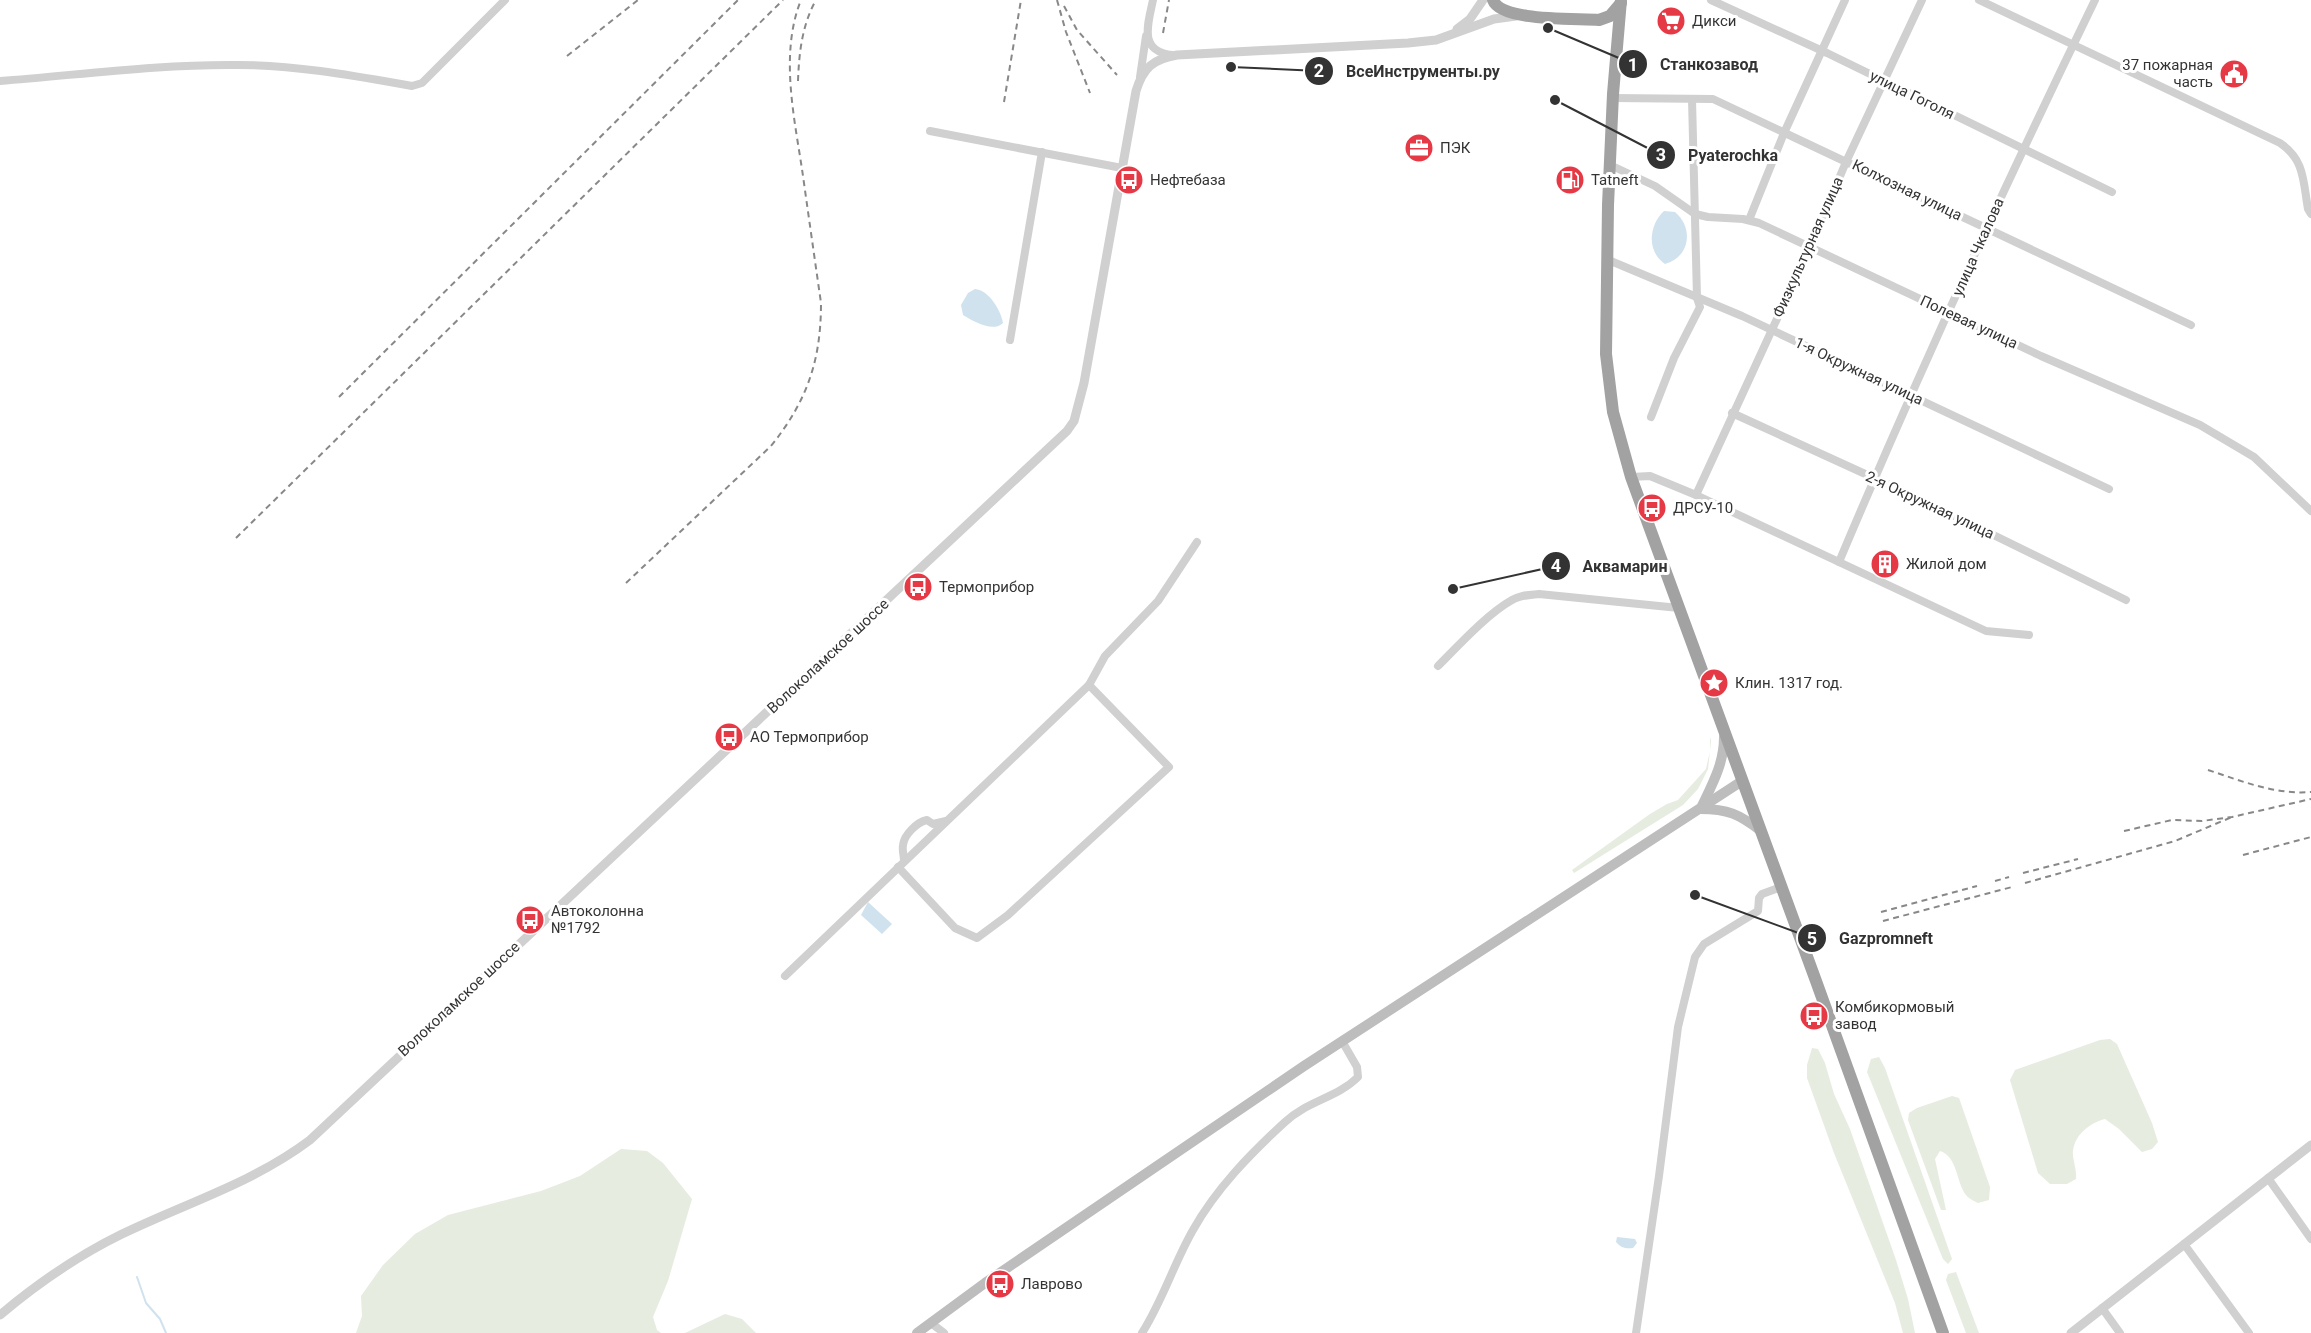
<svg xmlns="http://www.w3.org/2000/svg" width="2311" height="1333" viewBox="0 0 2311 1333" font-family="Roboto,sans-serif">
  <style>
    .green { fill: #e6ecdf }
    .water { fill: #cfe2ee }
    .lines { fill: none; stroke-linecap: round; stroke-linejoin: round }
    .stream { stroke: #cfe2ee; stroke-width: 2 }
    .minor { stroke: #d0d0d0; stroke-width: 8 }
    .tertiary { stroke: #d0d0d0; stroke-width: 9 }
    .secondary { stroke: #bdbdbd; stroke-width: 10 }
    .trunk { stroke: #a2a2a2; stroke-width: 12 }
    .rail { stroke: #888; stroke-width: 2; stroke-dasharray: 6 4.5; stroke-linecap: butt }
    .labels { text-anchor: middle; stroke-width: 6; stroke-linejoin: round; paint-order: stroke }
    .poi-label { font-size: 15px; fill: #333; stroke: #fff; text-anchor: start }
    .street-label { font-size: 15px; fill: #333; stroke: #fff }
    .leader { fill: none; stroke: #333; stroke-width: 2 }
    .callout-dot { fill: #333; stroke: #fff; stroke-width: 2 }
    .mark-label { font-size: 18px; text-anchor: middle; font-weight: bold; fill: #fff }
    .callout-label { font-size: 16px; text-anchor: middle; font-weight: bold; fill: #333; stroke: #fff; stroke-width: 6; stroke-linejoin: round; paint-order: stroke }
  </style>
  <rect width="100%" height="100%" fill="#fff"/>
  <g class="green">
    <polygon points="1710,737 1711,741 1708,769 1698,789 1683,805 1574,873 1572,870 1650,814 1667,804 1678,800 1706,769 1710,751"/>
    <path d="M2110,1039l7,5 35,79 6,19 -6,7 -10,3 -23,-23 -14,-10c-15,4 -30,15 -32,32 -1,8 4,17 3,28l-9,5h-17l-12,-11 -28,-93 5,-10 85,-30z"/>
    <polygon points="1812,1048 1818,1049 1825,1063 1834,1094 1850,1129 1896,1260 1908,1299 1915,1333 1903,1333 1895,1303 1834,1153 1807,1078 1807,1065"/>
    <polygon points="1879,1057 1885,1068 1952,1259 1948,1264 1943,1259 1867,1072 1871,1059"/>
    <path d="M1952,1096l7,2 31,89 -1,13 -11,3c-4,-2 -10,-5 -12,-8 -10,-13 -8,-38 -26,-44l-5,8 11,51h-5l-33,-90 1,-7 8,-5z"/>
    <polygon points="621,1149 647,1151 663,1163 692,1199 668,1281 653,1317 657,1330 661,1333 356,1333 362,1316 361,1296 383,1265 415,1234 448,1215 541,1191 580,1176"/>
    <polygon points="1956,1272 1979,1333 1966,1333 1946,1280 1948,1274"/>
    <polygon points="725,1314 742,1319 756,1333 685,1333"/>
  </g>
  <g class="water">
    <path d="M1664,211l11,1c19,16 15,45 -10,52 -19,-13 -16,-39 -1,-53z"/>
    <path d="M975,289c14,1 26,22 28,34 -10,10 -30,-2 -40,-8l-2,-10 7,-12z"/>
    <polygon points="868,902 892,924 882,934 861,915"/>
    <path d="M1617,1237l18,2 2,4 -4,5c-7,1 -12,0 -17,-6z"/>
  </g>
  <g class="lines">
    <polyline class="stream" points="137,1277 146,1303 160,1319 166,1333"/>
    <g class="minor">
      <path d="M1153,0c-5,24 -15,51 19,55"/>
      <polyline points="1711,0 1827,53 2112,192"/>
      <path d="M1979,0l301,143c25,17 23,38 28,66l3,5"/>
      <polyline points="1140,77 1146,36"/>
      <path d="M0,81c79,-6 159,-17 238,-16 58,0 117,11 174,21l10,-3 83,-83"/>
      <polyline points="1613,98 1713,99 2191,325"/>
      <polyline points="930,131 1122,168"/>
      <polyline points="1610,165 1655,186 1695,214 1708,217 1743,219 1759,223 2041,356 2200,425 2254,457 2311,511"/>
      <polyline points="1749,220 1784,133 1845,0"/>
      <polyline points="1606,259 1742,316 2109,489"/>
      <polyline points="1010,340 1042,152"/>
      <polyline points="1732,413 1920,499 2126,600"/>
      <polyline points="1651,417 1674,358 1700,307 1697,298 1692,99"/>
      <polyline points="1631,477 1650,476 1696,495 1986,631 2029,635"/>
      <polyline points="1696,495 1810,247 1846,162 1922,0"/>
      <path d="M1839,562c80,-190 166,-377 256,-562"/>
      <path d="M1438,666c20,-20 49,-52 74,-66 8,-5 17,-5 27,-6l140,14"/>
      <path d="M904,861c0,-5 -2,-11 -1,-16 1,-10 14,-23 24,-25l6,4 13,-3"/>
      <polyline points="898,867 955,928 977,938 1008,915 1169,767 1089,685 1105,656 1158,601 1197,542"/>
      <polyline points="785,976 1089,685"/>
      <polyline points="2268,1178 2311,1239"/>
      <polyline points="2184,1244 2249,1333"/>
      <polyline points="2102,1308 2120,1333"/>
      <polyline points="931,1323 944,1333"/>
      <path d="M1142,1333c21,-33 32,-70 51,-103 23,-41 57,-76 92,-108 22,-21 52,-24 73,-45l-1,-10 -15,-26"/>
      <polyline points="1636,1333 1659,1176 1678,1027 1695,957 1704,944 1758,911 1759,898 1762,894 1781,887"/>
    </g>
    <g class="tertiary">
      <polyline points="1457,29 1470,19 1483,0"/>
      <path d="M0,1315c38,-32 77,-59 122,-81 64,-31 131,-51 188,-94l757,-709 7,-10 10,-38 52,-292c7,-23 17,-32 41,-36l231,-12 28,-3 58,-21 22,-3"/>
      <polyline points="2071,1333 2311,1145"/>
    </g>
    <g class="secondary">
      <path d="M1702,806c11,-23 22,-43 22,-69"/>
      <path d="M1700,809c28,0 39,5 61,22"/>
      <polyline points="917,1333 985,1283 1304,1066 1742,781"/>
    </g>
    <g class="trunk">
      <path d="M1493,0c8,22 84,18 106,20l11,-4 11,-13"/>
      <polyline points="1621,0 1613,94 1608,205 1606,354 1613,412 1631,477 1816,981 1943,1333"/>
    </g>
    <g class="rail">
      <polyline points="1057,0 1066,32 1090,93"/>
      <polyline points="1064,6 1077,30 1117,75"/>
      <polyline points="1163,33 1169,0"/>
      <polyline points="567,56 638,0"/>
      <path d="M798,81c1,-28 4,-56 18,-81"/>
      <polyline points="1004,102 1021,0"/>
      <polyline points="339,397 738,0"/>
      <polyline points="236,538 783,0"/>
      <path d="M626,583l145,-137c36,-45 50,-85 50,-143 -6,-42 -12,-84 -18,-127 -8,-56 -24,-121 -2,-176"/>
      <path d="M2208,770c34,11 67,25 103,22"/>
      <polyline points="2124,831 2172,820 2202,821 2232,817 2311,799"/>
      <polyline points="2243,855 2311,837"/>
      <polyline points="2023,873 2078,859"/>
      <polyline points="1995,881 2009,877"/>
      <polyline points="2025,883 2175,841 2232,817"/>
      <polyline points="1881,912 1977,886"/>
      <polyline points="1883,921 2012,887"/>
    </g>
  </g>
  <defs>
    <g id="supermarket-disc" transform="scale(1.5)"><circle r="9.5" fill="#e63946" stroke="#fff"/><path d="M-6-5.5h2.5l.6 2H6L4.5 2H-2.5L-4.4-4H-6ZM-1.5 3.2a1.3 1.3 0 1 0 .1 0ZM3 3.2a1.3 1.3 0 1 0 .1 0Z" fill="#fff"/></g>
    <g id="civic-disc" transform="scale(1.5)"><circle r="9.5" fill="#e63946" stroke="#fff"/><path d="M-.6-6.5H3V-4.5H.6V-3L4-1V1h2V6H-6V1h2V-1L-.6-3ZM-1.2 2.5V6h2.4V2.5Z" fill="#fff"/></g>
    <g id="office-disc" transform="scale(1.5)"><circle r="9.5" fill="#e63946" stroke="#fff"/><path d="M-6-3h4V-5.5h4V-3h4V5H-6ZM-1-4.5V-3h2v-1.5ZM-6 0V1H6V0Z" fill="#fff"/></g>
    <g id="bus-disc" transform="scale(1.5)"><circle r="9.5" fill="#e63946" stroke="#fff"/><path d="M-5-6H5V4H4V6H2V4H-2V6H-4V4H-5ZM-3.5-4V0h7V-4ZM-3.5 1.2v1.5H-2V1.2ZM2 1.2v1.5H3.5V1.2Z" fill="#fff"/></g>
    <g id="fuel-disc" transform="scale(1.5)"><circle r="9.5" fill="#e63946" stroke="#fff"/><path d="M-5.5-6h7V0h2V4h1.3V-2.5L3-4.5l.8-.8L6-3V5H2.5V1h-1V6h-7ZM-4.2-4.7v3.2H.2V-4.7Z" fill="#fff"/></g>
    <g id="building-disc" transform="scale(1.5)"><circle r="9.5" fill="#e63946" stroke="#fff"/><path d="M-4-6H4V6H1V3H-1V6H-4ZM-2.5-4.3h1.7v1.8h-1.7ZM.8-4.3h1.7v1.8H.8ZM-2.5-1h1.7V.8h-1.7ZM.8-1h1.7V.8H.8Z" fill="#fff"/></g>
    <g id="sight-disc" transform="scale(1.5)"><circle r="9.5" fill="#e63946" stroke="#fff"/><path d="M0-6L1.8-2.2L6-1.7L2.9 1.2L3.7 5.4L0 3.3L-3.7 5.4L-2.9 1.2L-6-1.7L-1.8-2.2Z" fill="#fff"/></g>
  </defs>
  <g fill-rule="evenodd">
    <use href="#supermarket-disc" x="1671" y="21"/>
    <use href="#civic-disc" x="2234" y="74"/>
    <use href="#office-disc" x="1419" y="148"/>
    <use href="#bus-disc" x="1129" y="180"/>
    <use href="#fuel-disc" x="1570" y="180"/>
    <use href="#bus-disc" x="1652" y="508"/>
    <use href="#building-disc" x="1885" y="564"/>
    <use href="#bus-disc" x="918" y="587"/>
    <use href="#sight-disc" x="1714" y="683"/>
    <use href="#bus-disc" x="729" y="737"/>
    <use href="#bus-disc" x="530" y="920"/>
    <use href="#bus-disc" x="1814" y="1016"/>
    <use href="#bus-disc" x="1000" y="1284"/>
  </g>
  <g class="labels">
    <g class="poi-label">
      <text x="1692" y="26">Дикси</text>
      <text x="2213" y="70" text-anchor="end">37 пожарная<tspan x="2213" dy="17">часть</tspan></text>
      <text x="1440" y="153">ПЭК</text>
      <text x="1150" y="185">Нефтебаза</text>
      <text x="1591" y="185">Tatneft</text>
      <text x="1673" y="513">ДРСУ-10</text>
      <text x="1906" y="569">Жилой дом</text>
      <text x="939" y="592">Термоприбор</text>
      <text x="1735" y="688">Клин. 1317 год.</text>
      <text x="750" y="742">АО Термоприбор</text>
      <text x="551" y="916">Автоколонна<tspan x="551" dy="17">№1792</tspan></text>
      <text x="1835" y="1012">Комбикормовый<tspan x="1835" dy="17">завод</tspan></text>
      <text x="1021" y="1289">Лаврово</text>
    </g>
    <g class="street-label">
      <text transform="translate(1912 95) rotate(26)" y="5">улица Гоголя</text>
      <text transform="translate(1907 190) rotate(26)" y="5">Колхозная улица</text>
      <text transform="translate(1808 247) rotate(-66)" y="5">Физкультурная улица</text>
      <text transform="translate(1978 247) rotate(-66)" y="5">улица Чкалова</text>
      <text transform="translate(1969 322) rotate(25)" y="5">Полевая улица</text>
      <text transform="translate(1859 371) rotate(25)" y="5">1-я Окружная улица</text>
      <text transform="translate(1930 505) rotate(25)" y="5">2-я Окружная улица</text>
      <text transform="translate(828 656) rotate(-43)" y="5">Волоколамское шоссе</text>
      <text transform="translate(459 999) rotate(-43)" y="5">Волоколамское шоссе</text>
    </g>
  </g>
  <path class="leader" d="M1548 28L1633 64M1231 67L1319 71M1555 100L1661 155M1453 589L1556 566M1695 895L1812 938"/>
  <g class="callout-dot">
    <circle cx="1548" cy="28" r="6"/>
    <circle cx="1231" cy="67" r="6"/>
    <circle cx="1555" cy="100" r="6"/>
    <circle cx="1453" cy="589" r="6"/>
    <circle cx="1695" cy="895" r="6"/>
    <circle cx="1633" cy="64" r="15"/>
    <circle cx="1319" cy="71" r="15"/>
    <circle cx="1661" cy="155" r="15"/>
    <circle cx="1556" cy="566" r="15"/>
    <circle cx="1812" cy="938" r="15"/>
  </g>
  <g class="mark-label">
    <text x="1633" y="71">1</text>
    <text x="1319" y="77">2</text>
    <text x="1661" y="161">3</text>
    <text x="1556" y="572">4</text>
    <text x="1812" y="945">5</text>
  </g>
  <g class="callout-label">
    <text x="1709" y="70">Станкозавод</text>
    <text x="1423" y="77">ВсеИнструменты.ру</text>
    <text x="1733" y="161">Pyaterochka</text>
    <text x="1625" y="572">Аквамарин</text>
    <text x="1886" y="944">Gazpromneft</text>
  </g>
</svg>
